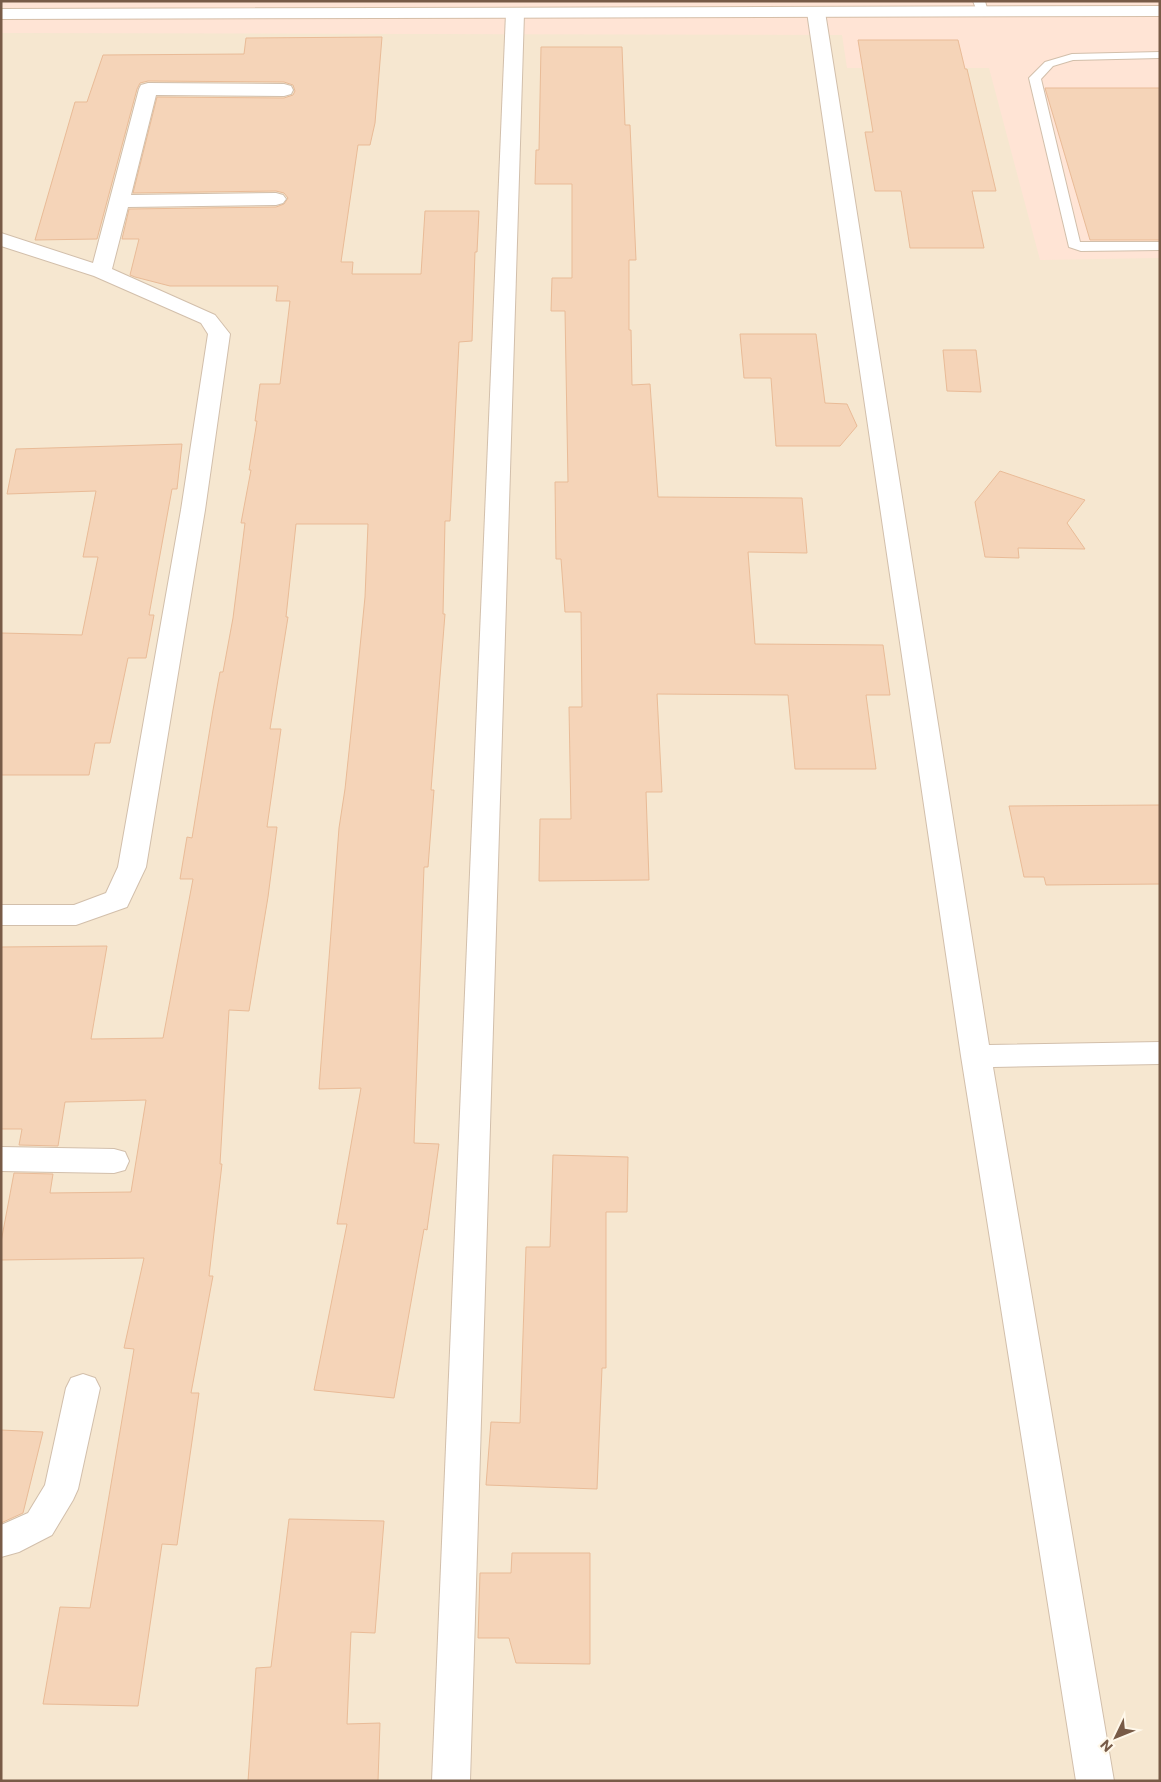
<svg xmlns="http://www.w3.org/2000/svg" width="1161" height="1782" viewBox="0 0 1161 1782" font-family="Commissioner,sans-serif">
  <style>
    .residential { fill: #f6e7d0 }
    .commercial { fill: #ffe4d5 }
    .building { fill: #f5d4b8; stroke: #e9bb97 }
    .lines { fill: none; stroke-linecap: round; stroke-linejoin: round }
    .lane-casing { stroke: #d2bfab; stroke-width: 2 }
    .street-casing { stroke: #d2bfab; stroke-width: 2 }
    .secondary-casing { stroke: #d5bea8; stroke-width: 2 }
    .lane { fill: #fff; fill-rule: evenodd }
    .street { fill: #fff; fill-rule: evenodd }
    .secondary { fill: #fff; fill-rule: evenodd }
  </style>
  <rect width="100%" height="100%" fill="#fef5e2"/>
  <rect class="residential" x="1" y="1" width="1159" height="1780"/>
  <polygon class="commercial" points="1,1 1160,1 1160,258 1040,260 989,68 847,68 842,35 1,33"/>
  <g class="building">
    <polygon points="382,37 375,123 370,145 358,145 341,262 353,262 352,274 421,274 425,211 479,211 477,252 475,252 472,341 459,342 450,521 445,521 443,614 445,614 431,790 434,790 428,867 424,867 414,1143 439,1144 427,1230 424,1229 394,1398 314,1390 347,1224 337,1224 361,1088 319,1089 339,828 345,789 358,667 365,597 368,524 296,524 286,617 288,617 270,729 281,729 267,827 277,827 268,897 249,1011 229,1010 220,1164 222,1164 209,1276 213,1276 191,1393 199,1393 177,1545 162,1544 138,1706 43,1704 60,1607 90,1608 134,1349 124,1348 144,1258 1,1260 1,1242 14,1173 53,1174 50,1193 131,1192 146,1100 65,1102 58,1146 19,1145 22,1129 1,1129 1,947 107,946 91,1039 163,1038 193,879 180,879 187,837 192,838 213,710 220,672 223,672 233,618 245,523 241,523 251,470 249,470 257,421 255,421 260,384 280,384 290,301 276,301 278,286 170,286 135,277 130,275 139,239 122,239 129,209 276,207 284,204 288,198 284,193 276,191 133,193 157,97 284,98 293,95 295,91 293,85 284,82 148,81 140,83 137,89 97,239 35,240 75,102 87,102 103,55 244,54 246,38"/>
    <polygon points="858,40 958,40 965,69 967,69 996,191 972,191 984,248 910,248 901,191 875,191 865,132 873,132"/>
    <polygon points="541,47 622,47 625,125 630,125 636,260 629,260 629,330 631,330 632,385 650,384 658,497 802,498 807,553 748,552 755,644 883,645 890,695 866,695 876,769 795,769 788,695 657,694 662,792 646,792 649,880 539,881 540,819 571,819 569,707 582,707 581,612 565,612 561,559 556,559 555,482 568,482 565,311 551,311 552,278 572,278 572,184 535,184 536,150 539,150"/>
    <polygon points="1045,88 1160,88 1160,240 1090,240"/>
    <polygon points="740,334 816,334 825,403 847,404 857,426 840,446 776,446 771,378 744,378"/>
    <polygon points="943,350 976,350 981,392 947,391"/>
    <polygon points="182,444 177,489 172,489 149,615 154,615 146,658 128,658 110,743 95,743 89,775 1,775 1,633 82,635 98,557 83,557 96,491 7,494 16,449"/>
    <polygon points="1000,471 1085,500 1067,523 1085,549 1018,548 1019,558 985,557 975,502"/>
    <polygon points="1160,805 1160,884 1046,885 1044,877 1024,877 1009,806"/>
    <polygon points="553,1155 628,1157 627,1212 606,1212 606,1368 602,1368 597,1489 486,1485 491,1422 520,1423 526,1247 550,1247"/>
    <polygon points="1,1430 43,1432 23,1513 1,1523"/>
    <polygon points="289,1519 384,1521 375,1633 351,1632 347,1724 380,1723 378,1781 248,1781 256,1668 271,1667"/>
    <polygon points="512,1553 590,1553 590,1664 516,1663 509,1638 478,1638 480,1573 511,1573"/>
  </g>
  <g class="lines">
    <g class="lane-casing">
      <g id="lane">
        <polygon points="973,1 985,1 988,12 986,14 978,14"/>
        <polygon points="1160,52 1160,58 1073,60 1053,66 1041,79 1080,242 1160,242 1160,250 1081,251 1069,247 1029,78 1045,62 1072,54"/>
      </g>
    </g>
    <g class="street-casing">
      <g id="street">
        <polygon points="816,7 822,8 825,12 989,1045 1160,1042 1160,1064 993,1067 1114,1781 1076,1781 961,1056 807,12 810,8"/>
        <polygon points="515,8 521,9 524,13 470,1781 432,1781 506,13 509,9"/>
        <polygon points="148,83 284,84 291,86 293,90 291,94 284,96 156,95 131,195 276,193 283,195 286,199 283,203 276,205 128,207 112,269 215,315 230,334 205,510 146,867 127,907 76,925 1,925 1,905 74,905 106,893 118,867 181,510 208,334 201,323 94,276 1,246 1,233 93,263 139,89 141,85"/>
        <polygon points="1,1147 114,1149 125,1152 129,1161 125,1170 114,1173 1,1171"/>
        <polygon points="83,1374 95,1378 100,1388 78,1489 73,1500 52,1535 19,1552 1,1557 1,1525 28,1513 45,1485 66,1388 71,1378"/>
      </g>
    </g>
    <g class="secondary-casing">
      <polygon id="secondary" points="1160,6 1160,16 1,19 1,9"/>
    </g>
    <use href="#lane" class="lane"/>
    <use href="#street" class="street"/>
    <use href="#secondary" class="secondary"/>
  </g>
  <rect width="1161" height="1782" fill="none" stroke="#785b47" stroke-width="5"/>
  <g transform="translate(1116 1737) rotate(227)" stroke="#fff8ea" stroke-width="4" paint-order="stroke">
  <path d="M0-4L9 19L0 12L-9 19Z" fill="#785b47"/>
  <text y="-8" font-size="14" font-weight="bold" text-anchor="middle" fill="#785b47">N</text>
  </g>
</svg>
